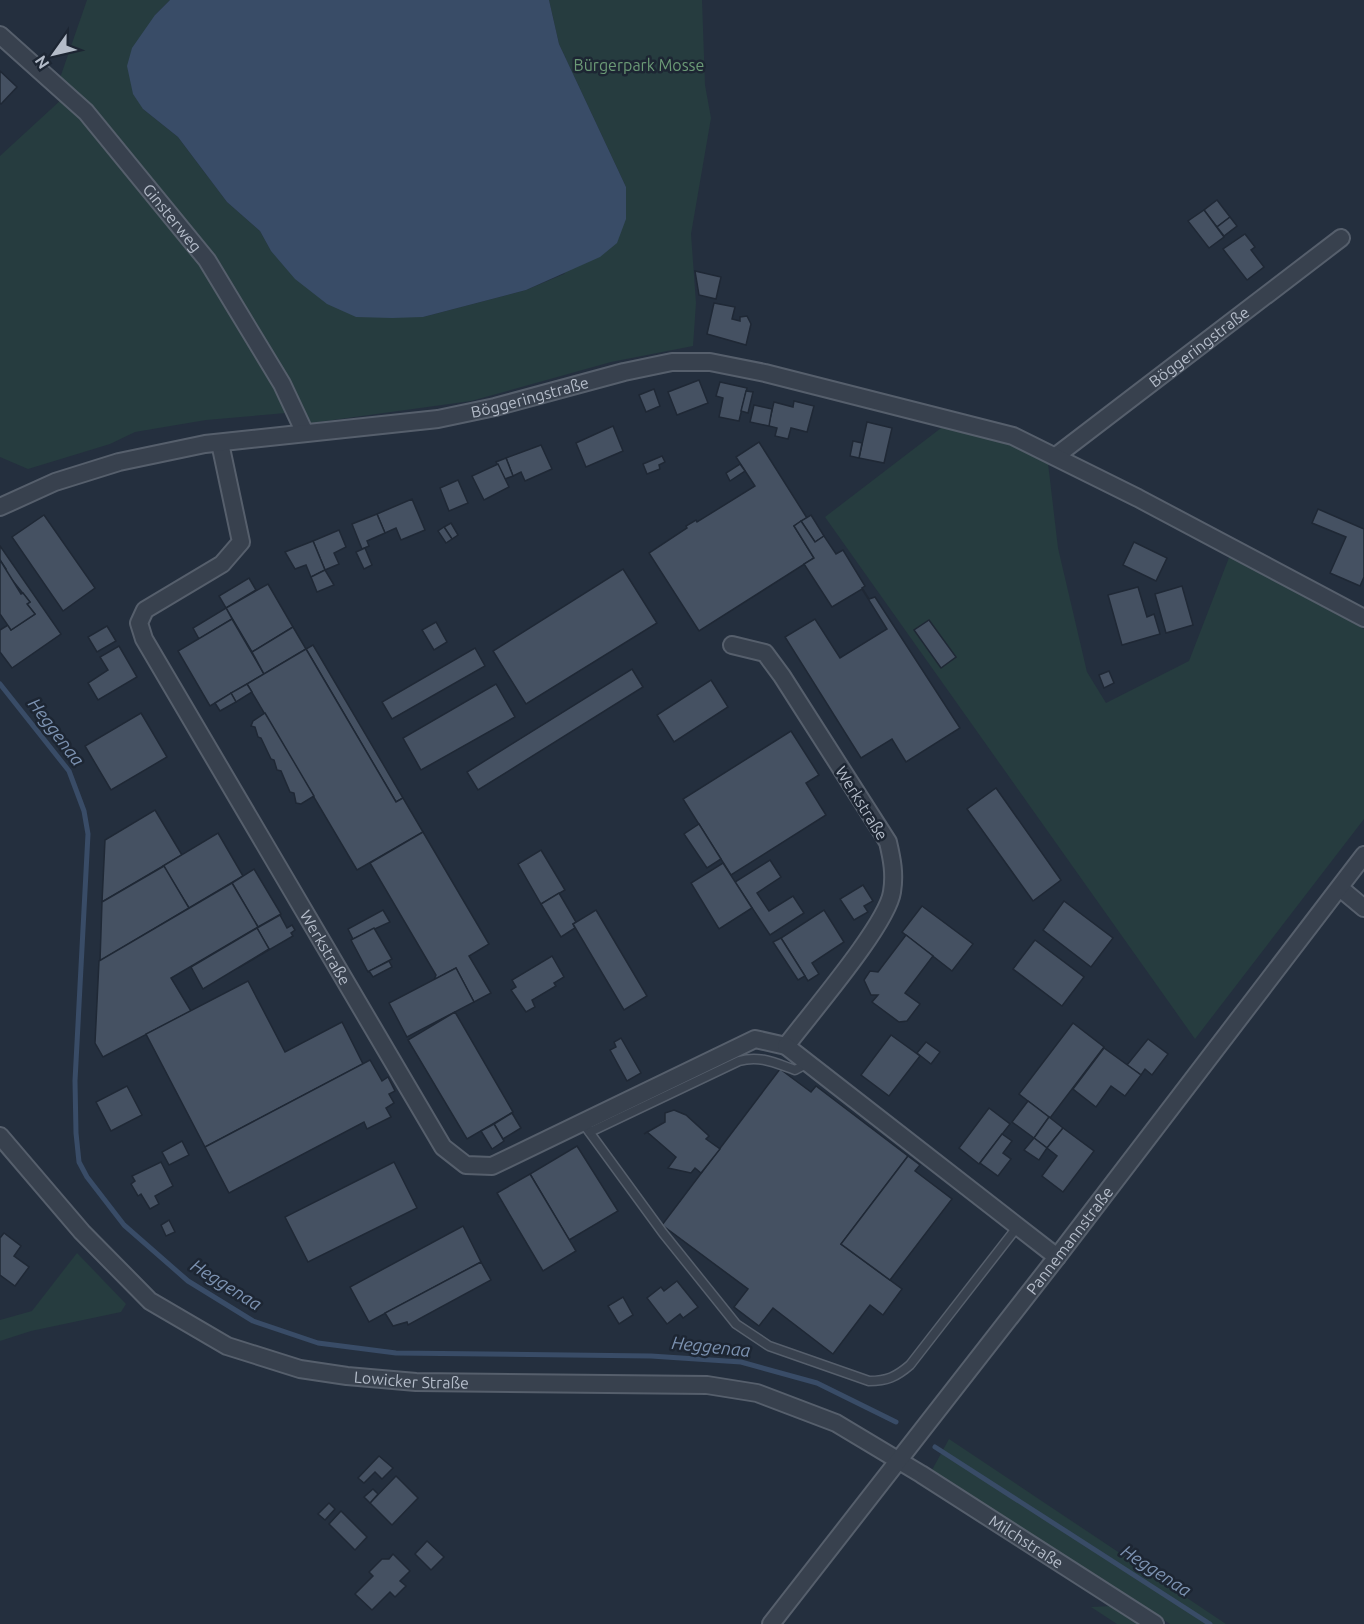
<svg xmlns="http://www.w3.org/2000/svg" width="1364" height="1624" viewBox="0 0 1364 1624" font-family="Ubuntu,sans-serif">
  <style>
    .green { fill: #263c3f }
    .water { fill: #394c67 }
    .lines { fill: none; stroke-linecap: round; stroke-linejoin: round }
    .stream { stroke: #394c67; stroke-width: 5 }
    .building { fill: #455162; stroke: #1f2835; stroke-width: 1.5 }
    .lane-casing { stroke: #565f6c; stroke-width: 11 }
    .street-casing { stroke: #565f6c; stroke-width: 20 }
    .lane { stroke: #38414e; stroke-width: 8 }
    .street { stroke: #38414e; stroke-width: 16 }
    .labels { text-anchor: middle; stroke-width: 5; stroke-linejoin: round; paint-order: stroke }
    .park-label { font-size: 16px; fill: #6b9a76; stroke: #1d2633 }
    .street-label { font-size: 16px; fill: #b4bcc9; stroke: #1d2633 }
    .water-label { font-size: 18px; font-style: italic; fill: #7c92b1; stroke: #1d2633 }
  </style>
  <rect width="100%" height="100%" fill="#242f3e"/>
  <g class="green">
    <polygon points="87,0 170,0 155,15 143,109 178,137 227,202 260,231 271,251 356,317 423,317 526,290 564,274 626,187 559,44 549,0 702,0 705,85 711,118 691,234 696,303 693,346 611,362 471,401 311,423 290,383 60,78"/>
    <path d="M62,99c44,45 88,94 125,145 38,52 70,111 99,169l-80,7 -71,12 -25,12 -82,25 -28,-12v-301z"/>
    <polygon points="945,425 1028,449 1048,463 1058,548 1087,672 1106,703 1189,661 1230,555 1364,629 1364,819 1195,1039 825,517"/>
    <polygon points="77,1253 126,1304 121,1312 31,1331 0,1341 0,1320 32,1311"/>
    <polygon points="949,1439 1226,1624 1170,1624 932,1470"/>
    <polygon points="1112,1606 1142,1624 1117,1624 1091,1607"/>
  </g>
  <polygon class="water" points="170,0 549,0 559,44 626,187 626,219 617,243 600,257 526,290 423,317 392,318 356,317 327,304 295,279 271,251 260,231 227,202 178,137 143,109 133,94 127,66 132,48 155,15"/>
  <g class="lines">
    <g class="stream">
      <polyline points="0,684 69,771 84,811 88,834 75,1081 76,1133 79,1162 87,1177 124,1225 188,1281 253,1321 318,1343 396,1353 651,1356 741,1362 817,1383 896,1422"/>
      <polyline points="935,1447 1210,1624"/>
    </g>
  </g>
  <g class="building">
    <polygon points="0,71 17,87 1,104 0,103"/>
    <polygon points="1217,200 1230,217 1217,227 1204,210"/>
    <polygon points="1204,210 1224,237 1209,248 1188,221"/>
    <polygon points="1230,217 1237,226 1224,236 1217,227"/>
    <polygon points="1245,234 1255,247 1251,250 1264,267 1247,280 1223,249"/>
    <polygon points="695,271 721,277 716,299 699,295"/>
    <polygon points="714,303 735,307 732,319 740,321 740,317 747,316 751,324 746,345 707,334"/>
    <polygon points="699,380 708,403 677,415 668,392"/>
    <polygon points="720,382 747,388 739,421 719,417 723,398 716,396"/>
    <polygon points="654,389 660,406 646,412 639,395"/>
    <polygon points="746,391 753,392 748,413 741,411"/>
    <polygon points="794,401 814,406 807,432 791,428 788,439 775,436 777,428 769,426 769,423 774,402 793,407"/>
    <polygon points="754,405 772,409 769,426 750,422"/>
    <polygon points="867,422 892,428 884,463 859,458"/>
    <polygon points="613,426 623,451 586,467 576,443"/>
    <polygon points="853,441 862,443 859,458 850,456"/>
    <polygon points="759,442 807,518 794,526 814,558 699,631 649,553 687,528 686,526 696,520 697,522 755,486 736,457"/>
    <polygon points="541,445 552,469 525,481 521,472 513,476 506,458"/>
    <polygon points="662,456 665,462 659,465 660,469 647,474 643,464"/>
    <polygon points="506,458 513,476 505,479 496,462"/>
    <polygon points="498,464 509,487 484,500 472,476"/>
    <polygon points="740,464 745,471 730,481 726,473"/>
    <polygon points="458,480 468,503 449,511 440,488"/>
    <polygon points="412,499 425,530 401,540 396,528 385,533 377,514"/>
    <polygon points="1318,509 1364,529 1364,577 1360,586 1330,573 1346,537 1312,523"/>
    <polygon points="377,514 385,533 367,541 369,546 362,549 352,524"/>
    <polygon points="44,515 95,588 63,611 12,537"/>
    <polygon points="811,515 824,536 815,542 801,521"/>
    <polygon points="801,521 815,542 824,536 836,554 843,550 865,586 862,588 869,599 875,597 960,728 906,762 892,739 861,758 785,637 815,619 840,658 887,629 862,589 832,607 804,564 814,558 794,526"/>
    <polygon points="451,523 458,535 452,539 444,527"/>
    <polygon points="444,527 452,539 446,543 438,531"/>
    <polygon points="339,530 346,547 334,553 339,564 325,570 313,541"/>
    <polygon points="313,541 325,570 311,577 306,565 295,569 285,552"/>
    <polygon points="1134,542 1167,558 1156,581 1123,565"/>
    <polygon points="0,546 61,634 12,668 0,652 0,630 8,625 11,630 35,614 27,604 30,602 4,570 6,569 0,560"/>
    <polygon points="365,548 372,565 364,569 356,552"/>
    <polygon points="0,560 21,594 23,593 30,602 27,604 35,614 11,630 0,614"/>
    <polygon points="623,569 657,623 526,704 493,651"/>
    <polygon points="325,570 334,585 317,592 311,577"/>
    <polygon points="249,578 256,590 226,608 219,596"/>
    <polygon points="268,584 293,627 252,652 226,608"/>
    <polygon points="1182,586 1193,625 1166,633 1155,594"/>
    <polygon points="1138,587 1147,617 1154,614 1160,634 1122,645 1108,595"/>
    <polygon points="226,608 232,619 199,639 193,628"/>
    <polygon points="232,619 264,674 210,706 178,651"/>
    <polygon points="929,620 956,657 941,668 914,630"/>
    <polygon points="436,622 447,642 434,650 422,630"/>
    <polygon points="107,626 116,641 97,652 88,637"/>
    <polygon points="293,627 306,649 264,674 252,652"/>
    <polygon points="313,645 403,798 396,802 306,649"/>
    <polygon points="119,646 137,677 98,700 88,683 108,670 100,657"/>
    <polygon points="475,648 485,666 392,719 382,702"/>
    <polygon points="306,649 396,802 403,798 423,832 357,870 247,684"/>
    <polygon points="632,669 643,687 478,790 467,772"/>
    <polygon points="1109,671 1114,683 1104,688 1099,675"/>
    <polygon points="711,680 728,707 674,742 657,715"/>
    <polygon points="247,684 252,692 236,702 231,693"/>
    <polygon points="496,684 515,717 421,770 403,738"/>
    <polygon points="231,693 236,702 220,711 215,703"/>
    <polygon points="141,713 167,757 111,790 85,746"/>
    <polygon points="265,713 314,796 301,804 296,803 294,793 290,792 281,771 277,770 274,760 271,759 261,738 258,737 255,727 251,726 253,721"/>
    <polygon points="791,731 819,775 806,783 826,815 731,875 683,799"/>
    <polygon points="996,788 1061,880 1033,901 967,809"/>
    <polygon points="155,810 182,855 102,902 105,840"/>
    <polygon points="699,824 721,859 707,868 684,834"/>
    <polygon points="423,832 489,944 469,956 491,993 474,1002 456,968 434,980 436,975 370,863"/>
    <polygon points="218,833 243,876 189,908 163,866"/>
    <polygon points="541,850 565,890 541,904 518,864"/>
    <polygon points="770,860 781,877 757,893 769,911 793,896 804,913 770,935 735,882"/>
    <polygon points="723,863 752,908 719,929 691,883"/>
    <polygon points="164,866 189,908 100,961 102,902"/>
    <polygon points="254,869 281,914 258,927 232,883"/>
    <polygon points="232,883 258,927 171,978 191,1011 103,1057 95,1043 99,961"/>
    <polygon points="863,885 873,901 864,906 868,912 854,920 840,899"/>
    <polygon points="559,893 576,922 573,924 575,928 561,937 541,904"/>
    <polygon points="1064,901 1113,938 1091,967 1043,930"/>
    <polygon points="922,906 973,944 952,971 902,932"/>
    <polygon points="383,910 390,922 353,939 348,929"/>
    <polygon points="596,910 647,996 624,1010 573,924"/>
    <polygon points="824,910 844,942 812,963 819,974 808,981 781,938"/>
    <polygon points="280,915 287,928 292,925 295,930 291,933 293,936 238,968 269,949 257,928"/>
    <polygon points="257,928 269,949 203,989 191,967"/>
    <polygon points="374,928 392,959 368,972 351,940"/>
    <polygon points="906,935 933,956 905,993 920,1004 907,1021 899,1022 872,1002 878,995 871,995 864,980 870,971 878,972"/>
    <polygon points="781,938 805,976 798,980 773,942"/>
    <polygon points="1035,940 1084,977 1062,1006 1013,969"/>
    <polygon points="552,956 564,977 554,983 556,986 532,1000 535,1007 526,1012 511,990 516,987 512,980"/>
    <polygon points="389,961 392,967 373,977 369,971"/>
    <polygon points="456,968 474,1002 407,1037 389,1003"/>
    <polygon points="248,981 285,1052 342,1022 363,1064 205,1147 146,1034"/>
    <polygon points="455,1012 513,1112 467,1139 408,1040"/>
    <polygon points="1073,1023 1104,1047 1050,1118 1019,1094"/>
    <polygon points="891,1035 920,1056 889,1096 861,1075"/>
    <polygon points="621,1038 641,1073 627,1081 610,1050 616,1047 614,1042"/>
    <polygon points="1148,1039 1168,1054 1152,1075 1145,1069 1141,1075 1127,1065"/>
    <polygon points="926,1042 940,1052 931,1064 917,1053"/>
    <polygon points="1104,1048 1141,1075 1125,1096 1111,1086 1096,1107 1073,1089"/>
    <polygon points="370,1060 382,1081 388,1077 395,1091 389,1094 394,1103 386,1108 391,1117 367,1129 364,1122 229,1193 205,1147"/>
    <polygon points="780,1069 811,1092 816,1086 908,1156 841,1244 902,1289 883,1315 870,1305 833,1354 773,1308 759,1326 734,1307 748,1289 662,1225"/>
    <polygon points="127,1086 142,1115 111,1131 96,1102"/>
    <polygon points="1028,1101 1049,1117 1034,1138 1012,1122"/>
    <polygon points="989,1108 1010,1124 979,1164 959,1148"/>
    <polygon points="674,1110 686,1115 709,1136 706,1139 720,1149 701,1173 695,1168 691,1173 668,1168 676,1157 647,1132 644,1134 665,1122 665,1113"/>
    <polygon points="512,1113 521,1128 503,1139 494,1124"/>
    <polygon points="1049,1117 1063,1128 1047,1148 1034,1138"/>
    <polygon points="494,1124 504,1141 492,1149 481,1131"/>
    <polygon points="1063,1128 1094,1151 1063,1192 1042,1176 1057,1156 1047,1148"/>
    <polygon points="1002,1134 1012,1141 1003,1153 1011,1159 998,1176 980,1163"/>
    <polygon points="1034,1138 1047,1148 1039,1160 1024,1150"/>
    <polygon points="182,1141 189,1155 169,1165 162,1152"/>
    <polygon points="577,1146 618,1211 569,1240 530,1174"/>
    <polygon points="908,1156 920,1165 915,1171 952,1199 890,1280 841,1244"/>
    <polygon points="161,1162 173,1186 155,1196 159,1204 150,1209 141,1194 138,1196 131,1184 135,1181 132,1176"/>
    <polygon points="394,1162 417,1208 308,1262 285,1217"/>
    <polygon points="530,1174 576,1251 543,1271 497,1193"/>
    <polygon points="169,1220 175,1232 166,1236 161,1225"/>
    <polygon points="463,1226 481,1262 369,1322 350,1287"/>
    <polygon points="4,1233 21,1246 14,1256 29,1267 15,1286 0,1275 0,1238"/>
    <polygon points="481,1262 491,1280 408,1325 407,1322 393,1326 385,1313"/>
    <polygon points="677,1281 698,1307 683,1318 680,1314 667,1324 647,1298 661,1287 664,1291"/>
    <polygon points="623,1297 633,1315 619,1324 608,1306"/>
    <polygon points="379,1456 393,1468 382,1479 375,1472 364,1483 358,1478"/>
    <polygon points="396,1476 418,1498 392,1525 370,1503"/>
    <polygon points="373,1489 378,1494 370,1503 364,1497"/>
    <polygon points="329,1503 335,1509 325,1520 318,1514"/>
    <polygon points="341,1511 367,1537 355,1550 329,1524"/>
    <polygon points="427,1541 444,1557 431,1570 415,1554"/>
    <polygon points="393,1554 410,1571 400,1581 406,1586 395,1597 390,1592 372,1610 355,1594 373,1576 369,1572 382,1559 389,1559"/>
  </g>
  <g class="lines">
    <g class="lane-casing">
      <g id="lane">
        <path d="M582,1122l81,111 73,91 33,22 100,35c18,0 27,-4 41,-16l108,-139"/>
        <path d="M590,1132l149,-71c21,-6 36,2 56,9l13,-7"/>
      </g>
    </g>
    <g class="street-casing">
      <g id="street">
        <path id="s1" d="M0,35l86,77 121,148 75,124 23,49"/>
        <path id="s2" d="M220,443l21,99 -19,22 -77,46 -6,13 5,16 299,508 23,18 26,1 263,-127 31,7c24,-32 101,-121 106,-154 3,-18 0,-33 -4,-50l-106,-166 -17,-23 -33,-8"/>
        <path id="s3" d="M1056,456l285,-218"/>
        <path id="s4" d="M0,507l55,-25 64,-20 86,-18 233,-25 57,-12 129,-35 48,-10h38l55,11 248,63 125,62 226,120"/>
        <polyline points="1340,888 1364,908"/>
        <polyline points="786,1046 1057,1257"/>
        <path id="s5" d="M0,1136l82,96 68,69 77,45 73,23 47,7 69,6 291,3 50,8 79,30 85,51 234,150"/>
        <path id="s6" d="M771,1624l286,-367 307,-402"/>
      </g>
    </g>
    <use href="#lane" class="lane"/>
    <use href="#street" class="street"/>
  </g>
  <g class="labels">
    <g class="park-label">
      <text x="639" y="71">Bürgerpark Mosse</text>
    </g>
    <g class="street-label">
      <text dy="6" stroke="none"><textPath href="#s1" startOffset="252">Ginsterweg</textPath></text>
      <text dy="6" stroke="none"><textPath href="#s3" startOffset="180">Böggeringstraße</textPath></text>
      <text dy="6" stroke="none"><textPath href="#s4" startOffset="544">Böggeringstraße</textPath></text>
      <text transform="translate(862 803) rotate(58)" y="6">Werkstraße</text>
      <text dy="6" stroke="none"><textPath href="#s2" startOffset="609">Werkstraße</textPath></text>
      <text dy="6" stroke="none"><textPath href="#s6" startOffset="486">Pannemannstraße</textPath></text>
      <text dy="6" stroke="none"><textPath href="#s5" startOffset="501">Lowicker Straße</textPath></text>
      <text dy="6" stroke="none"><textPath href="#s5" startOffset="1156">Milchstraße</textPath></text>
    </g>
    <g class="water-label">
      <text transform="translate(56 732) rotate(53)" y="6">Heggenaa</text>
      <text transform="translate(226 1285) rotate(32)" y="6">Heggenaa</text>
      <text transform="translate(711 1347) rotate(6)" y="6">Heggenaa</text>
      <text transform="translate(1156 1571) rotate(33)" y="6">Heggenaa</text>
    </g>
  </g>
  <g transform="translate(54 54) rotate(236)" stroke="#1d2633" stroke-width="4.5" paint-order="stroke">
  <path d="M0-4.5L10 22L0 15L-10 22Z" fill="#b4bcc9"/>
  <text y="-9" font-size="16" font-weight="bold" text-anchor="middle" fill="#b4bcc9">N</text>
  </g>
</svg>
